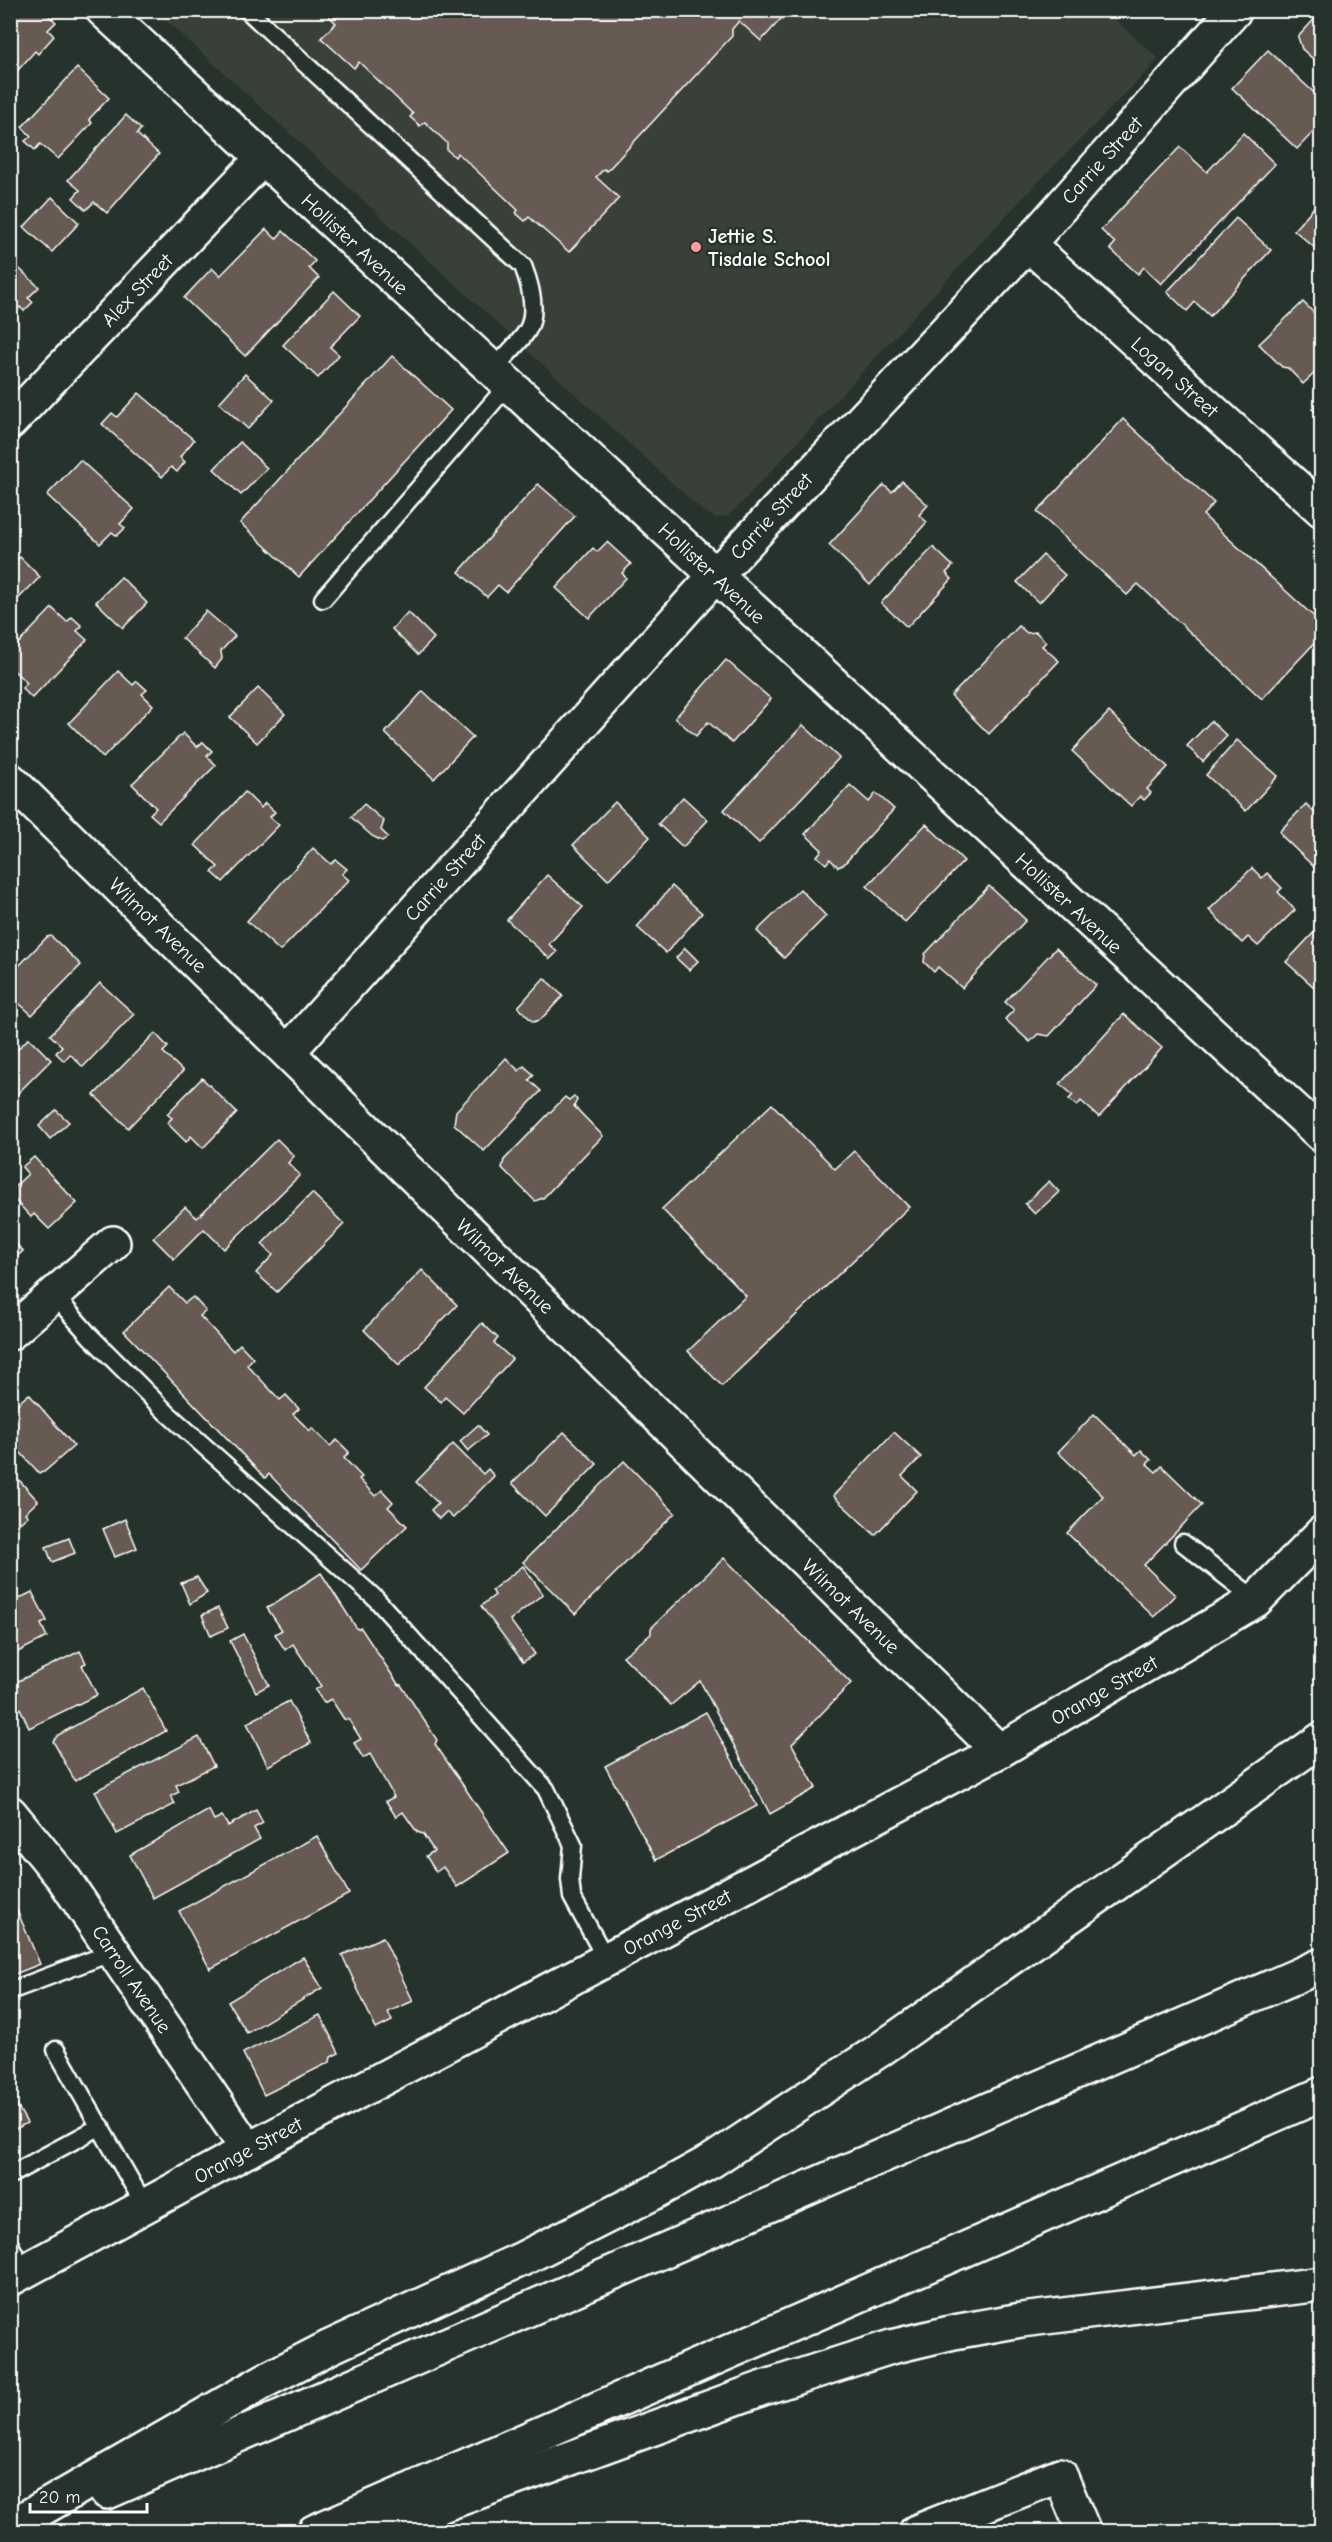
<svg xmlns="http://www.w3.org/2000/svg" width="1332" height="2542" viewBox="0 0 1332 2542" font-family="'Comic Neue',sans-serif">
  <style>
    .built { fill: #393f38 }
    .building { fill: #665a53; stroke: #fff; stroke-width: 1.5 }
    .lines { fill: none; stroke-linecap: round; stroke-linejoin: round }
    .lane-casing { stroke: #fff; stroke-width: 21 }
    .street-casing { stroke: #fff; stroke-width: 38 }
    .secondary-casing { stroke: #fff; stroke-width: 38 }
    .highway-casing { stroke: #fff; stroke-width: 38 }
    .lane { stroke: #26332d; stroke-width: 16 }
    .street { stroke: #26332d; stroke-width: 33 }
    .secondary { stroke: #26332d; stroke-width: 33 }
    .highway { stroke: #26332d; stroke-width: 33 }
    .poi-dot { fill: #ff9aa2; stroke: #26332d; stroke-width: 2 }
    .labels { text-anchor: middle; stroke-width: 5; stroke-linejoin: round; paint-order: stroke }
    .street-label { font-size: 20px; fill: #fff; stroke: #26332d }
    .poi-label { font-size: 20px; font-weight: bold; fill: #fff; stroke: #26332d; text-anchor: start }
  </style>
  <rect width="100%" height="100%" fill="#26332d"/>
  <filter id="ink" filterUnits="userSpaceOnUse"><feTurbulence type="fractalNoise" baseFrequency=".0167" numOctaves="2"/><feDisplacementMap in="SourceGraphic" scale="12" xChannelSelector="R" yChannelSelector="G"/><feConvolveMatrix kernelMatrix="1 2 1 2 8 2 1 2 1" color-interpolation-filters="sRGB"/></filter>
  <g filter="url(#ink)">
    <polygon class="built" points="156,11 1105,11 1159,59 1016,205 739,506 728,516 716,518 704,512"/>
    <g class="building">
      <polygon points="10,10 42,10 56,22 48,30 54,36 38,54 35,51 10,79"/>
      <polygon points="323,10 789,10 761,41 739,21 732,29 732,36 607,171 604,169 596,177 619,198 569,252 529,217 525,221 516,213 518,210 458,153 455,157 447,150 447,143 425,122 420,126 410,117 413,114 359,62 354,68 321,38 336,23"/>
      <polygon points="1319,14 1322,15 1322,67 1302,49 1298,37"/>
      <polygon points="1268,50 1322,100 1322,123 1297,149 1232,88"/>
      <polygon points="77,68 109,98 89,119 92,123 58,159 40,144 35,150 25,141 31,136 22,127"/>
      <polygon points="126,115 141,129 137,134 159,154 107,213 94,202 86,210 73,198 80,190 68,180"/>
      <polygon points="1243,133 1275,164 1161,284 1144,267 1138,274 1110,249 1115,243 1101,230 1180,147 1207,172"/>
      <polygon points="1322,192 1322,242 1315,248 1294,230 1321,199 1318,196"/>
      <polygon points="52,197 79,223 52,252 24,227"/>
      <polygon points="1236,218 1271,250 1210,316 1195,302 1187,311 1167,292"/>
      <polygon points="266,229 276,239 283,231 315,261 309,268 319,278 245,356 184,298 212,268 220,276"/>
      <polygon points="10,260 39,287 28,298 33,302 24,311 20,307 10,317"/>
      <polygon points="334,291 360,316 330,347 339,355 318,378 283,345"/>
      <polygon points="1303,302 1322,321 1322,366 1303,384 1288,368 1282,367 1259,344"/>
      <polygon points="392,356 451,410 299,577 240,523"/>
      <polygon points="245,374 274,400 248,429 219,403"/>
      <polygon points="139,393 194,440 180,457 185,462 177,472 171,467 162,477 102,424 112,413 117,417"/>
      <polygon points="1322,400 1322,418 1312,409"/>
      <polygon points="1123,419 1214,503 1203,515 1322,624 1322,635 1262,699 1138,584 1127,595 1037,512"/>
      <polygon points="240,442 267,468 241,495 214,469"/>
      <polygon points="80,460 134,509 120,524 125,528 117,536 112,532 100,544 47,495"/>
      <polygon points="902,481 928,505 919,515 927,522 870,585 829,545 884,485 892,492"/>
      <polygon points="538,484 575,516 506,592 498,585 487,597 459,572"/>
      <polygon points="607,542 631,564 622,573 626,578 589,618 556,588 593,548 597,552"/>
      <polygon points="933,547 953,566 946,573 952,579 907,627 881,603"/>
      <polygon points="1043,555 1065,575 1039,603 1017,582"/>
      <polygon points="20,557 40,577 10,607 10,566"/>
      <polygon points="121,577 147,603 123,628 96,602"/>
      <polygon points="52,608 67,622 72,617 82,626 77,631 87,640 32,698 22,688 27,683 10,667 10,652"/>
      <polygon points="206,611 235,636 221,651 222,659 215,668 182,638"/>
      <polygon points="408,612 434,638 418,655 392,629"/>
      <polygon points="1019,626 1027,633 1036,632 1046,642 1042,646 1059,661 989,734 951,696"/>
      <polygon points="726,660 771,699 732,743 708,722 696,736 675,718"/>
      <polygon points="118,671 133,685 137,681 147,690 142,694 153,705 103,758 69,723"/>
      <polygon points="258,688 285,714 257,743 230,717"/>
      <polygon points="423,691 473,737 434,779 385,733"/>
      <polygon points="1109,712 1168,767 1147,789 1151,793 1144,800 1140,796 1131,806 1072,751"/>
      <polygon points="1211,721 1227,736 1203,762 1187,746"/>
      <polygon points="803,725 839,758 759,843 724,810"/>
      <polygon points="183,733 197,747 203,742 212,751 207,756 216,765 159,822 150,814 156,808 132,784"/>
      <polygon points="1237,740 1278,776 1246,811 1206,775"/>
      <polygon points="850,785 869,802 876,793 894,809 843,865 838,867 830,859 826,864 817,856 822,850 805,834"/>
      <polygon points="245,792 261,808 265,803 275,812 270,817 279,825 223,882 212,872 218,867 195,845"/>
      <polygon points="683,797 708,820 683,847 658,824"/>
      <polygon points="615,802 650,837 608,880 573,845"/>
      <polygon points="364,804 384,821 381,830 388,837 382,841 372,836 351,817"/>
      <polygon points="1306,804 1322,819 1322,859 1314,867 1282,836 1280,831"/>
      <polygon points="926,824 964,861 905,922 867,886"/>
      <polygon points="313,848 331,864 336,860 347,869 342,874 349,880 280,951 247,921"/>
      <polygon points="1252,868 1262,878 1267,873 1282,888 1278,892 1295,910 1258,946 1248,937 1242,943 1209,910"/>
      <polygon points="547,875 583,907 549,944 557,952 550,959 507,920"/>
      <polygon points="672,886 702,913 666,953 637,927"/>
      <polygon points="989,886 1026,920 962,988 938,967 934,972 924,962 925,954"/>
      <polygon points="800,889 826,916 784,958 757,931"/>
      <polygon points="1322,924 1322,994 1286,962"/>
      <polygon points="51,936 81,965 32,1015 10,995 10,975 47,937"/>
      <polygon points="685,948 698,961 689,970 676,958"/>
      <polygon points="1056,948 1096,985 1049,1036 1038,1034 1030,1042 1005,1019 1014,1010 1005,1002"/>
      <polygon points="544,978 563,996 540,1020 533,1022 518,1007"/>
      <polygon points="100,983 134,1014 83,1067 70,1054 64,1061 56,1053 62,1046 50,1035"/>
      <polygon points="1124,1014 1162,1048 1099,1117 1081,1101 1077,1106 1069,1099 1073,1095 1060,1084"/>
      <polygon points="155,1033 168,1047 163,1052 183,1071 128,1128 94,1095"/>
      <polygon points="29,1038 51,1060 14,1097 10,1094 10,1056"/>
      <polygon points="506,1058 519,1071 524,1066 534,1075 529,1080 541,1091 484,1151 454,1124 456,1111"/>
      <polygon points="202,1078 237,1113 203,1148 191,1136 186,1142 167,1123 172,1118 167,1114"/>
      <polygon points="574,1096 577,1100 574,1106 603,1136 543,1198 535,1201 502,1168 504,1160 565,1097 569,1100"/>
      <polygon points="772,1104 835,1169 854,1151 909,1207 722,1386 688,1351 746,1296 662,1209"/>
      <polygon points="56,1110 69,1122 50,1139 39,1126"/>
      <polygon points="277,1139 294,1156 288,1163 300,1175 224,1249 204,1229 174,1259 153,1238 185,1207 197,1218"/>
      <polygon points="34,1157 77,1203 49,1229 34,1214 31,1217 10,1195 10,1191 28,1174 22,1167"/>
      <polygon points="1049,1181 1059,1192 1035,1214 1025,1204"/>
      <polygon points="312,1193 344,1224 277,1292 256,1273 273,1255 262,1244"/>
      <polygon points="10,1238 23,1251 10,1263"/>
      <polygon points="422,1270 457,1305 399,1365 364,1330"/>
      <polygon points="169,1287 185,1303 193,1297 206,1311 200,1316 233,1351 240,1344 253,1358 247,1365 280,1400 286,1395 299,1409 293,1414 310,1431 312,1428 330,1446 337,1440 349,1452 344,1458 362,1477 359,1479 375,1496 382,1490 393,1502 388,1507 407,1526 361,1570 269,1474 265,1478 124,1331"/>
      <polygon points="482,1323 498,1338 494,1343 512,1359 463,1413 445,1397 441,1402 424,1387"/>
      <polygon points="29,1394 74,1446 44,1472 39,1473 10,1441 10,1410"/>
      <polygon points="1094,1414 1136,1455 1141,1450 1151,1460 1147,1464 1156,1472 1162,1466 1202,1505 1144,1565 1175,1595 1154,1617 1067,1533 1103,1496 1058,1452"/>
      <polygon points="478,1425 487,1435 468,1451 460,1441"/>
      <polygon points="564,1432 597,1464 545,1516 512,1483"/>
      <polygon points="894,1432 921,1457 902,1476 917,1491 875,1535 833,1496"/>
      <polygon points="453,1444 483,1474 488,1469 494,1476 453,1518 446,1512 439,1519 431,1510 438,1503 416,1482"/>
      <polygon points="624,1461 675,1513 575,1614 523,1562"/>
      <polygon points="10,1470 38,1501 25,1513 28,1516 10,1531"/>
      <polygon points="125,1519 137,1548 115,1557 103,1529"/>
      <polygon points="69,1538 75,1553 52,1562 46,1547"/>
      <polygon points="724,1558 851,1683 792,1744 816,1788 770,1814 700,1681 671,1705 623,1656 651,1634 651,1628"/>
      <polygon points="523,1566 543,1594 510,1620 535,1654 523,1662 481,1606 495,1595 492,1590"/>
      <polygon points="321,1573 357,1629 361,1628 398,1684 401,1685 437,1740 435,1744 509,1853 457,1887 443,1867 436,1872 426,1856 434,1851 423,1834 417,1832 403,1812 396,1817 386,1801 394,1797 370,1754 363,1758 354,1743 361,1739 349,1720 344,1719 331,1699 324,1703 315,1690 321,1686 293,1644 285,1650 275,1634 282,1630 267,1608"/>
      <polygon points="197,1577 207,1593 190,1604 181,1583"/>
      <polygon points="32,1592 47,1621 41,1624 47,1637 10,1656 10,1603"/>
      <polygon points="218,1608 228,1628 211,1636 202,1615"/>
      <polygon points="243,1634 269,1685 256,1692 230,1641"/>
      <polygon points="80,1651 86,1663 82,1665 97,1695 29,1728 20,1708 13,1712 10,1708 10,1685"/>
      <polygon points="143,1688 166,1731 75,1781 53,1741 58,1735"/>
      <polygon points="289,1701 311,1743 268,1766 247,1723"/>
      <polygon points="706,1712 757,1806 656,1860 605,1766"/>
      <polygon points="199,1737 214,1766 176,1785 179,1792 171,1796 175,1804 117,1834 95,1791"/>
      <polygon points="209,1810 214,1820 222,1816 228,1826 256,1810 263,1823 254,1828 260,1839 153,1898 130,1855"/>
      <polygon points="317,1836 349,1894 210,1969 179,1911"/>
      <polygon points="10,1894 40,1964 10,1976"/>
      <polygon points="383,1937 413,2001 388,2012 392,2021 376,2029 342,1955"/>
      <polygon points="303,1957 322,1988 247,2033 228,2002"/>
      <polygon points="320,2015 339,2053 331,2057 330,2062 264,2095 243,2053"/>
      <polygon points="10,2093 27,2123 10,2132"/>
    </g>
    <g class="lines">
      <g class="lane-casing">
        <g id="lane">
          <path d="M247,10l276,256c7,18 15,47 4,65 -9,14 -24,27 -35,39"/>
          <polyline points="323,599 508,385"/>
          <polyline points="54,1295 90,1336 167,1413 376,1599 546,1789 573,1845 570,1879 572,1897 606,1959"/>
          <polyline points="1183,1543 1256,1600"/>
          <polyline points="10,1991 113,1952"/>
          <polyline points="56,2050 145,2206"/>
          <polyline points="10,2175 101,2126"/>
          <polyline points="10,2245 24,2271"/>
        </g>
      </g>
      <g class="street-casing">
        <g id="street">
          <polyline points="1028,244 1322,510"/>
          <polyline points="10,422 263,158"/>
          <polyline points="10,780 999,1751"/>
          <polyline points="288,1052 715,576 1028,244 1235,10"/>
          <polyline points="10,1333 113,1243"/>
          <polyline points="10,1813 64,1879 248,2150"/>
          <polyline points="10,2279 248,2150 999,1751 1256,1600 1322,1533"/>
          <polyline points="916,2532 1060,2475 1084,2532"/>
        </g>
      </g>
      <g class="secondary-casing">
        <polyline id="secondary" points="103,10 1322,1135"/>
      </g>
      <g class="highway-casing">
        <g id="highway">
          <polyline points="107,2492 1322,1965"/>
          <polyline points="10,2527 264,2381 330,2347 522,2259 655,2192 713,2160 878,2051 1322,1739"/>
          <polyline points="314,2532 1322,2094"/>
          <polyline points="368,2532 766,2387 891,2347 954,2332 1021,2320 1322,2284"/>
        </g>
      </g>
      <use href="#lane" class="lane"/>
      <use href="#street" class="street"/>
      <use href="#secondary" class="secondary"/>
      <use href="#highway" class="highway"/>
    </g>
  </g>
  <circle class="poi-dot" cx="696" cy="247" r="6"/>
  <g class="labels">
    <g class="street-label">
      <text transform="translate(1102 160) rotate(-48)" y="7">Carrie Street</text>
      <text transform="translate(355 244) rotate(43)" y="7">Hollister Avenue</text>
      <text transform="translate(137 290) rotate(-46)" y="7">Alex Street</text>
      <text transform="translate(1175 377) rotate(42)" y="7">Logan Street</text>
      <text transform="translate(771 516) rotate(-47)" y="7">Carrie Street</text>
      <text transform="translate(712 573) rotate(43)" y="7">Hollister Avenue</text>
      <text transform="translate(445 877) rotate(-48)" y="7">Carrie Street</text>
      <text transform="translate(1069 903) rotate(43)" y="7">Hollister Avenue</text>
      <text transform="translate(158 925) rotate(44)" y="7">Wilmot Avenue</text>
      <text transform="translate(505 1266) rotate(44)" y="7">Wilmot Avenue</text>
      <text transform="translate(851 1606) rotate(44)" y="7">Wilmot Avenue</text>
      <text transform="translate(1104 1690) rotate(-30)" y="7">Orange Street</text>
      <text transform="translate(677 1922) rotate(-28)" y="7">Orange Street</text>
      <text transform="translate(132 1979) rotate(56)" y="7">Carroll Avenue</text>
      <text transform="translate(248 2150) rotate(-28)" y="7">Orange Street</text>
    </g>
    <g class="poi-label">
      <text x="708" y="243">Jettie S.<tspan x="708" dy="23">Tisdale School</tspan></text>
    </g>
  </g>
  <rect width="1332" height="2542" fill="none" stroke="#26332d" stroke-width="36"/>
  <rect x="18" y="18" width="1296" height="2506" fill="none" stroke="#fff" stroke-width="2" filter="url(#ink)"/>
  <path d="M30 2503v9h117v-9" fill="none" stroke="#ffffff" stroke-width="3"/>
  <text x="39" y="2503" font-size="18" fill="#ffffff" stroke="#26332d" stroke-width="4.5" paint-order="stroke">20 m</text>
</svg>
